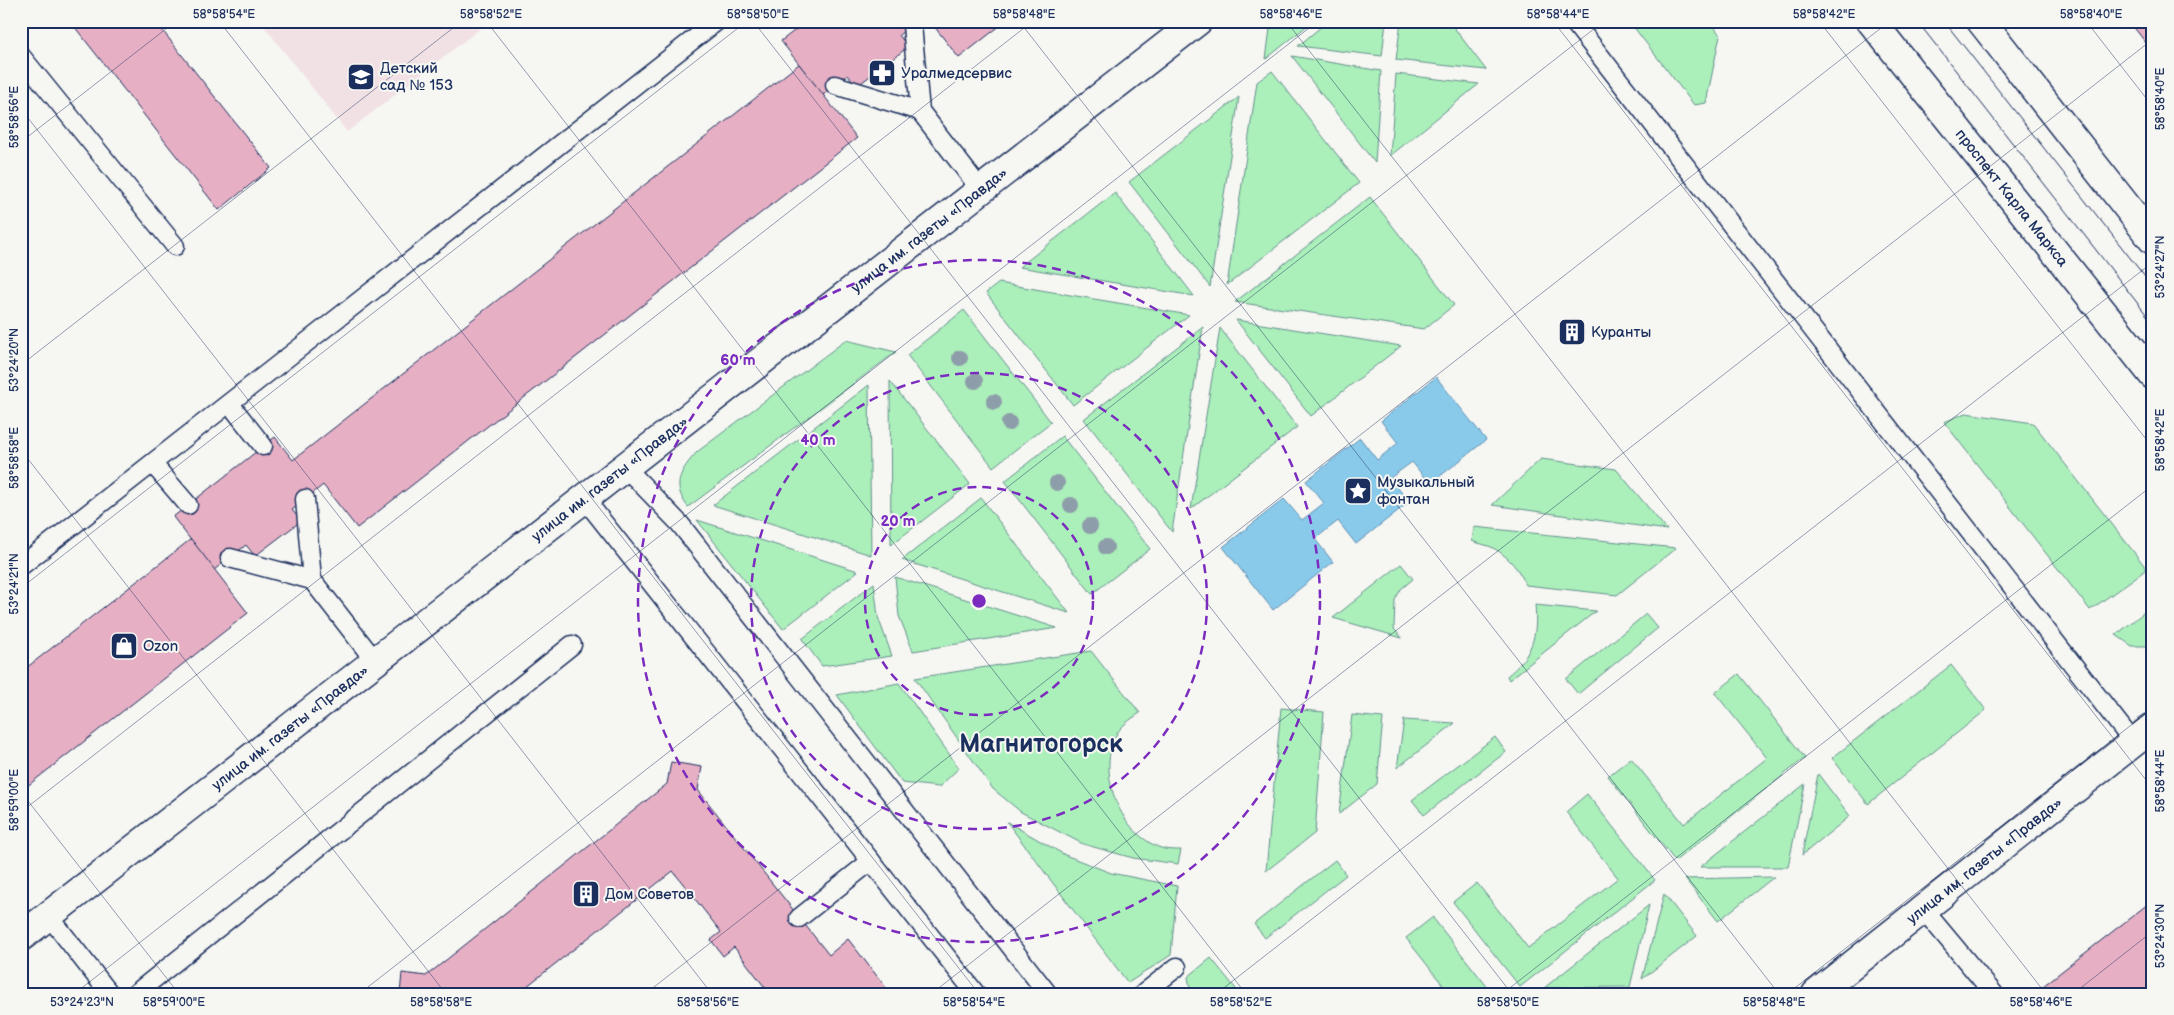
<svg xmlns="http://www.w3.org/2000/svg" width="2174" height="1015" viewBox="0 0 2174 1015" font-family="'Balsamiq Sans',sans-serif">
  <style>
    .built { fill: #f1e1e4 }
    .green { fill: #abefba; stroke: #638f8c }
    .water { fill: #89caea; stroke: #5d8cb2 }
    .building { fill: #e6afc4; stroke: #1b2f5e }
    .lines { fill: none; stroke-linecap: round; stroke-linejoin: round }
    .lane-casing { stroke: #1b2f5e; stroke-width: 21 }
    .secondary-casing { stroke: #1b2f5e; stroke-width: 31 }
    .lane { stroke: #f6f6f2; stroke-width: 18 }
    .secondary { stroke: #f6f6f2; stroke-width: 28 }
    .tram { stroke: #1b2f5e; stroke-width: 1 }
    .tree { fill: #8e9daa }
    .ticks { fill: none; stroke: #1b2f5e; stroke-width: 1; stroke-opacity: 0.45 }
    .ring { fill: none; stroke: #7b2cbf; stroke-width: 2.5; stroke-dasharray: 9 6 }
    .labels { text-anchor: middle; stroke-width: 4; stroke-linejoin: round; paint-order: stroke }
    .poi-label { font-size: 15px; fill: #1b2f5e; stroke: #f6f6f2; text-anchor: start }
    .street-label { font-size: 15px; fill: #1b2f5e; stroke: #f6f6f2 }
    .town-label { font-size: 25px; font-weight: bold; fill: #1b2f5e; stroke: #f6f6f2 }
    .centre { fill: #7b2cbf; stroke: #f6f6f2; stroke-width: 2.5 }
    .ring-label { font-size: 15px; text-anchor: middle; font-weight: bold; fill: #7b2cbf; stroke: #f6f6f2; stroke-width: 4; stroke-linejoin: round; paint-order: stroke }
    .neatline { fill: none; stroke: #1b2f5e; stroke-width: 2 }
    .ticks-label { font-size: 12px; text-anchor: middle; fill: #1b2f5e }
  </style>
  <rect width="100%" height="100%" fill="#f6f6f2"/>
  <filter id="ink" filterUnits="userSpaceOnUse"><feTurbulence type="fractalNoise" baseFrequency=".02" numOctaves="2"/><feDisplacementMap in="SourceGraphic" scale="10" xChannelSelector="R" yChannelSelector="G"/><feConvolveMatrix kernelMatrix="1 2 1 2 8 2 1 2 1" color-interpolation-filters="sRGB"/></filter>
  <g filter="url(#ink)">
    <polygon class="built" points="260,21 490,21 347,132"/>
    <g class="green">
      <polygon points="1271,21 1313,21 1266,59"/>
      <polygon points="1328,21 1386,21 1382,56 1298,46"/>
      <polygon points="1401,21 1449,21 1486,70 1396,60"/>
      <polygon points="1629,21 1710,21 1720,35 1706,103 1694,105"/>
      <polygon points="1292,56 1381,71 1375,163"/>
      <polygon points="1272,71 1359,183 1227,285 1257,82"/>
      <polygon points="1396,74 1479,84 1390,156"/>
      <polygon points="1239,97 1210,287 1129,182"/>
      <polygon points="1115,193 1194,296 1019,267"/>
      <polygon points="1370,197 1454,305 1424,329 1235,302"/>
      <polygon points="999,283 1189,315 1073,405 986,293"/>
      <polygon points="964,310 1051,422 993,467 907,355"/>
      <polygon points="1236,320 1401,346 1311,416"/>
      <polygon points="1203,327 1172,532 1084,419"/>
      <polygon points="1220,328 1297,427 1191,509"/>
      <path d="M846,340l50,12 -208,155c-17,-22 -8,-36 9,-55z"/>
      <polygon points="890,381 970,484 891,545"/>
      <polygon points="869,385 871,555 713,505"/>
      <polygon points="1966,413 2033,423 2147,569 2090,610 1944,422"/>
      <polygon points="1062,436 1150,549 1092,594 1005,481"/>
      <polygon points="1541,459 1616,469 1667,530 1492,505"/>
      <polygon points="981,498 1069,613 902,560"/>
      <polygon points="697,520 858,571 783,629"/>
      <path d="M1474,527l202,21 -59,47 -91,-10c-6,-14 -17,-28 -31,-36 -6,-4 -16,-5 -23,-8z"/>
      <polygon points="1401,564 1413,579 1401,589 1395,600 1394,629 1402,638 1333,618"/>
      <polygon points="895,577 1057,628 913,651 899,616"/>
      <polygon points="874,583 878,617 892,656 822,666 802,639"/>
      <path d="M1535,605l61,6 -87,69 -2,-4c25,-20 31,-40 28,-71z"/>
      <polygon points="2153,605 2153,646 2132,646 2116,635"/>
      <polygon points="1646,614 1658,628 1578,694 1566,679"/>
      <path d="M1091,651l49,62c-9,6 -20,13 -25,24 -18,39 6,97 46,111 6,2 14,2 20,2l-3,14 -45,-6 -50,-14 -62,-32 -28,-23 -78,-111z"/>
      <polygon points="1951,665 1986,710 1868,804 1832,758"/>
      <polygon points="1739,674 1805,758 1675,861 1608,776 1631,758 1684,824 1767,758 1715,693"/>
      <polygon points="899,683 959,768 939,787 902,783 837,695"/>
      <polygon points="1281,708 1324,712 1315,833 1266,871"/>
      <polygon points="1352,715 1383,718 1377,784 1339,814"/>
      <polygon points="1404,720 1455,723 1397,768"/>
      <polygon points="1495,737 1506,752 1424,815 1412,800"/>
      <polygon points="1818,774 1850,816 1802,855"/>
      <polygon points="1805,784 1788,867 1700,867"/>
      <polygon points="1587,794 1655,880 1520,987 1453,902 1477,883 1528,948 1618,878 1566,812"/>
      <polygon points="1007,822 1065,855 1111,873 1177,886 1171,955 1128,983"/>
      <polygon points="1335,860 1346,875 1265,938 1254,924"/>
      <polygon points="1774,877 1718,921 1685,879"/>
      <polygon points="1664,894 1697,936 1642,979"/>
      <polygon points="1649,905 1630,987 1544,988"/>
      <polygon points="1433,917 1433,918 1493,994 1450,994 1406,938"/>
      <polygon points="1211,958 1240,994 1191,994 1188,977"/>
    </g>
    <polygon class="water" points="1436,377 1486,440 1430,484 1412,462 1390,478 1409,502 1356,544 1338,521 1315,539 1333,562 1273,610 1223,547 1284,499 1302,520 1324,503 1306,481 1360,438 1377,460 1398,443 1381,421"/>
    <g class="building">
      <polygon points="70,21 155,21 271,168 219,210"/>
      <polygon points="807,21 917,21 899,35 908,47 857,86 848,75 823,95 781,41"/>
      <polygon points="930,21 1006,21 959,58"/>
      <polygon points="2129,21 2153,21 2153,52"/>
      <polygon points="799,64 857,138 357,528 323,485 292,510 301,521 255,556 246,545 214,570 173,517 275,437 293,460"/>
      <polygon points="1574,320 1584,333 1570,345 1560,332"/>
      <polygon points="191,539 248,613 21,791 21,672"/>
      <polygon points="671,762 702,767 698,790 829,955 848,939 891,994 770,994 734,947 723,956 711,940 721,932 673,871 517,994 400,994 402,973 426,976 667,784"/>
      <polygon points="2153,900 2153,994 2035,994 2034,993"/>
    </g>
    <g class="lines">
      <g class="lane-casing">
        <g id="lane">
          <polyline points="1573,21 2133,742"/>
          <polyline points="912,25 920,111 981,190"/>
          <polyline points="21,56 175,246"/>
          <polyline points="835,85 920,111"/>
          <polyline points="230,404 263,446"/>
          <polyline points="153,464 188,505"/>
          <polyline points="625,467 680,524 1048,994"/>
          <polyline points="584,498 976,994"/>
          <polyline points="305,499 312,580 375,661"/>
          <polyline points="230,558 312,580"/>
          <polyline points="21,566 717,21"/>
          <polyline points="1923,909 1994,994"/>
          <polyline points="49,916 110,994"/>
          <polyline points="799,918 871,861"/>
          <polyline points="135,994 572,645"/>
          <polyline points="1143,994 1177,967"/>
        </g>
      </g>
      <g class="secondary-casing">
        <g id="secondary">
          <path id="s1" d="M1871,21l282,354"/>
          <polyline points="1981,21 2153,240"/>
          <path id="s2" d="M21,937l1177,-916"/>
          <path id="s3" d="M1816,994l337,-267"/>
        </g>
      </g>
      <use href="#lane" class="lane"/>
      <use href="#secondary" class="secondary"/>
      <g class="tram">
        <polyline points="1917,21 2153,323"/>
        <polyline points="1944,21 2153,287"/>
      </g>
    </g>
    <g class="tree">
      <circle cx="960" cy="358" r="8"/>
      <circle cx="975" cy="381" r="8"/>
      <circle cx="994" cy="402" r="8"/>
      <circle cx="1009" cy="423" r="8"/>
      <circle cx="1057" cy="483" r="8"/>
      <circle cx="1071" cy="505" r="8"/>
      <circle cx="1090" cy="526" r="8"/>
      <circle cx="1106" cy="547" r="8"/>
    </g>
  </g>
  <path class="ticks" d="M219,21l760,973M486,21l760,973M753,21l759,973M1019,21l760,973M1286,21l760,973M1553,21l600,768M1819,21l334,427M2086,21l67,86M21,109l691,885M21,142l155,-121M21,365l441,-344M21,450l425,544M21,588l726,-567M21,792l158,202M21,812l1012,-791M74,994l1244,-973M359,994l1245,-973M645,994l1245,-973M931,994l1222,-955M1216,994l937,-732M1502,994l651,-509M1787,994l366,-286M2073,994l80,-63"/>
  <g class="ring">
    <circle cx="979" cy="601" r="114"/>
    <circle cx="979" cy="601" r="228"/>
    <circle cx="979" cy="601" r="341"/>
  </g>
  <defs>
    <g id="pharmacy-square" transform="scale(1.4375)"><rect x="-9" y="-9" width="18" height="18" rx="4" fill="#1b2f5e" stroke="#f6f6f2"/><path d="M-2-6h4v4h4v4h-4v4h-4v-4h-4v-4h4Z" fill="#fff"/></g>
    <g id="school-square" transform="scale(1.4375)"><rect x="-9" y="-9" width="18" height="18" rx="4" fill="#1b2f5e" stroke="#f6f6f2"/><path d="M0-5L7-2L0 1L-7-2ZM-4 1L0 2.5L4 1V4Q0 6-4 4Z" fill="#fff"/></g>
    <g id="building-square" transform="scale(1.4375)"><rect x="-9" y="-9" width="18" height="18" rx="4" fill="#1b2f5e" stroke="#f6f6f2"/><path d="M-4-6H4V6H1V3H-1V6H-4ZM-2.5-4.3h1.7v1.8h-1.7ZM.8-4.3h1.7v1.8H.8ZM-2.5-1h1.7V.8h-1.7ZM.8-1h1.7V.8H.8Z" fill="#fff"/></g>
    <g id="sight-square" transform="scale(1.4375)"><rect x="-9" y="-9" width="18" height="18" rx="4" fill="#1b2f5e" stroke="#f6f6f2"/><path d="M0-6L1.8-2.2L6-1.7L2.9 1.2L3.7 5.4L0 3.3L-3.7 5.4L-2.9 1.2L-6-1.7L-1.8-2.2Z" fill="#fff"/></g>
    <g id="shop-square" transform="scale(1.4375)"><rect x="-9" y="-9" width="18" height="18" rx="4" fill="#1b2f5e" stroke="#f6f6f2"/><path d="M-5-2.5h2.3a2.7 3.5 0 0 1 5.4 0H5L5.5 6h-11ZM-1.5-2.5h3a1.5 2.3 0 0 0-3 0Z" fill="#fff"/></g>
  </defs>
  <g fill-rule="evenodd">
    <use href="#pharmacy-square" x="882" y="73"/>
    <use href="#school-square" x="361" y="77"/>
    <use href="#building-square" x="1572" y="332"/>
    <use href="#sight-square" x="1358" y="491"/>
    <use href="#shop-square" x="124" y="646"/>
    <use href="#building-square" x="586" y="894"/>
  </g>
  <g class="labels">
    <g class="poi-label">
      <text x="380" y="73">Детский<tspan x="380" dy="17">сад № 153</tspan></text>
      <text x="901" y="78">Уралмедсервис</text>
      <text x="1591" y="337">Куранты</text>
      <text x="1377" y="487">Музыкальный<tspan x="1377" dy="17">фонтан</tspan></text>
      <text x="143" y="651">Ozon</text>
      <text x="605" y="899">Дом Советов</text>
    </g>
    <g class="street-label">
      <text dy="5" stroke="none"><textPath href="#s1" startOffset="226">проспект Карла Маркса</textPath></text>
      <text dy="5" stroke="none"><textPath href="#s2" startOffset="1151">улица им. газеты «Правда»</textPath></text>
      <text dy="5" stroke="none"><textPath href="#s2" startOffset="746">улица им. газеты «Правда»</textPath></text>
      <text dy="5" stroke="none"><textPath href="#s2" startOffset="341">улица им. газеты «Правда»</textPath></text>
      <text dy="5" stroke="none"><textPath href="#s3" startOffset="215">улица им. газеты «Правда»</textPath></text>
    </g>
    <g class="town-label">
      <text x="1041" y="752">Магнитогорск</text>
    </g>
  </g>
  <circle cx="979" cy="601" r="8" class="centre"/>
  <g class="ring-label">
    <text x="738" y="365">60 m</text>
    <text x="818" y="445">40 m</text>
    <text x="898" y="526">20 m</text>
  </g>
  <rect width="2174" height="1015" fill="none" stroke="#f6f6f2" stroke-width="55"/>
  <rect x="28" y="28" width="2118" height="960" class="neatline"/>
  <g class="ticks-label">
    <text x="224" y="18">58°58'54"E</text>
    <text x="491" y="18">58°58'52"E</text>
    <text x="758" y="18">58°58'50"E</text>
    <text x="1024" y="18">58°58'48"E</text>
    <text x="1291" y="18">58°58'46"E</text>
    <text x="1558" y="18">58°58'44"E</text>
    <text x="1824" y="18">58°58'42"E</text>
    <text x="2091" y="18">58°58'40"E</text>
    <text transform="translate(2160 99) rotate(-90)" y="4">58°58'40"E</text>
    <text transform="translate(14 117) rotate(-90)" y="4">58°58'56"E</text>
    <text transform="translate(2160 267) rotate(-90)" y="4">53°24'27"N</text>
    <text transform="translate(14 360) rotate(-90)" y="4">53°24'20"N</text>
    <text transform="translate(2160 440) rotate(-90)" y="4">58°58'42"E</text>
    <text transform="translate(14 458) rotate(-90)" y="4">58°58'58"E</text>
    <text transform="translate(14 584) rotate(-90)" y="4">53°24'21"N</text>
    <text transform="translate(2160 781) rotate(-90)" y="4">58°58'44"E</text>
    <text transform="translate(14 800) rotate(-90)" y="4">58°59'00"E</text>
    <text transform="translate(2160 936) rotate(-90)" y="4">53°24'30"N</text>
    <text x="82" y="1006">53°24'23"N</text>
    <text x="174" y="1006">58°59'00"E</text>
    <text x="441" y="1006">58°58'58"E</text>
    <text x="708" y="1006">58°58'56"E</text>
    <text x="974" y="1006">58°58'54"E</text>
    <text x="1241" y="1006">58°58'52"E</text>
    <text x="1508" y="1006">58°58'50"E</text>
    <text x="1774" y="1006">58°58'48"E</text>
    <text x="2041" y="1006">58°58'46"E</text>
  </g>
</svg>
